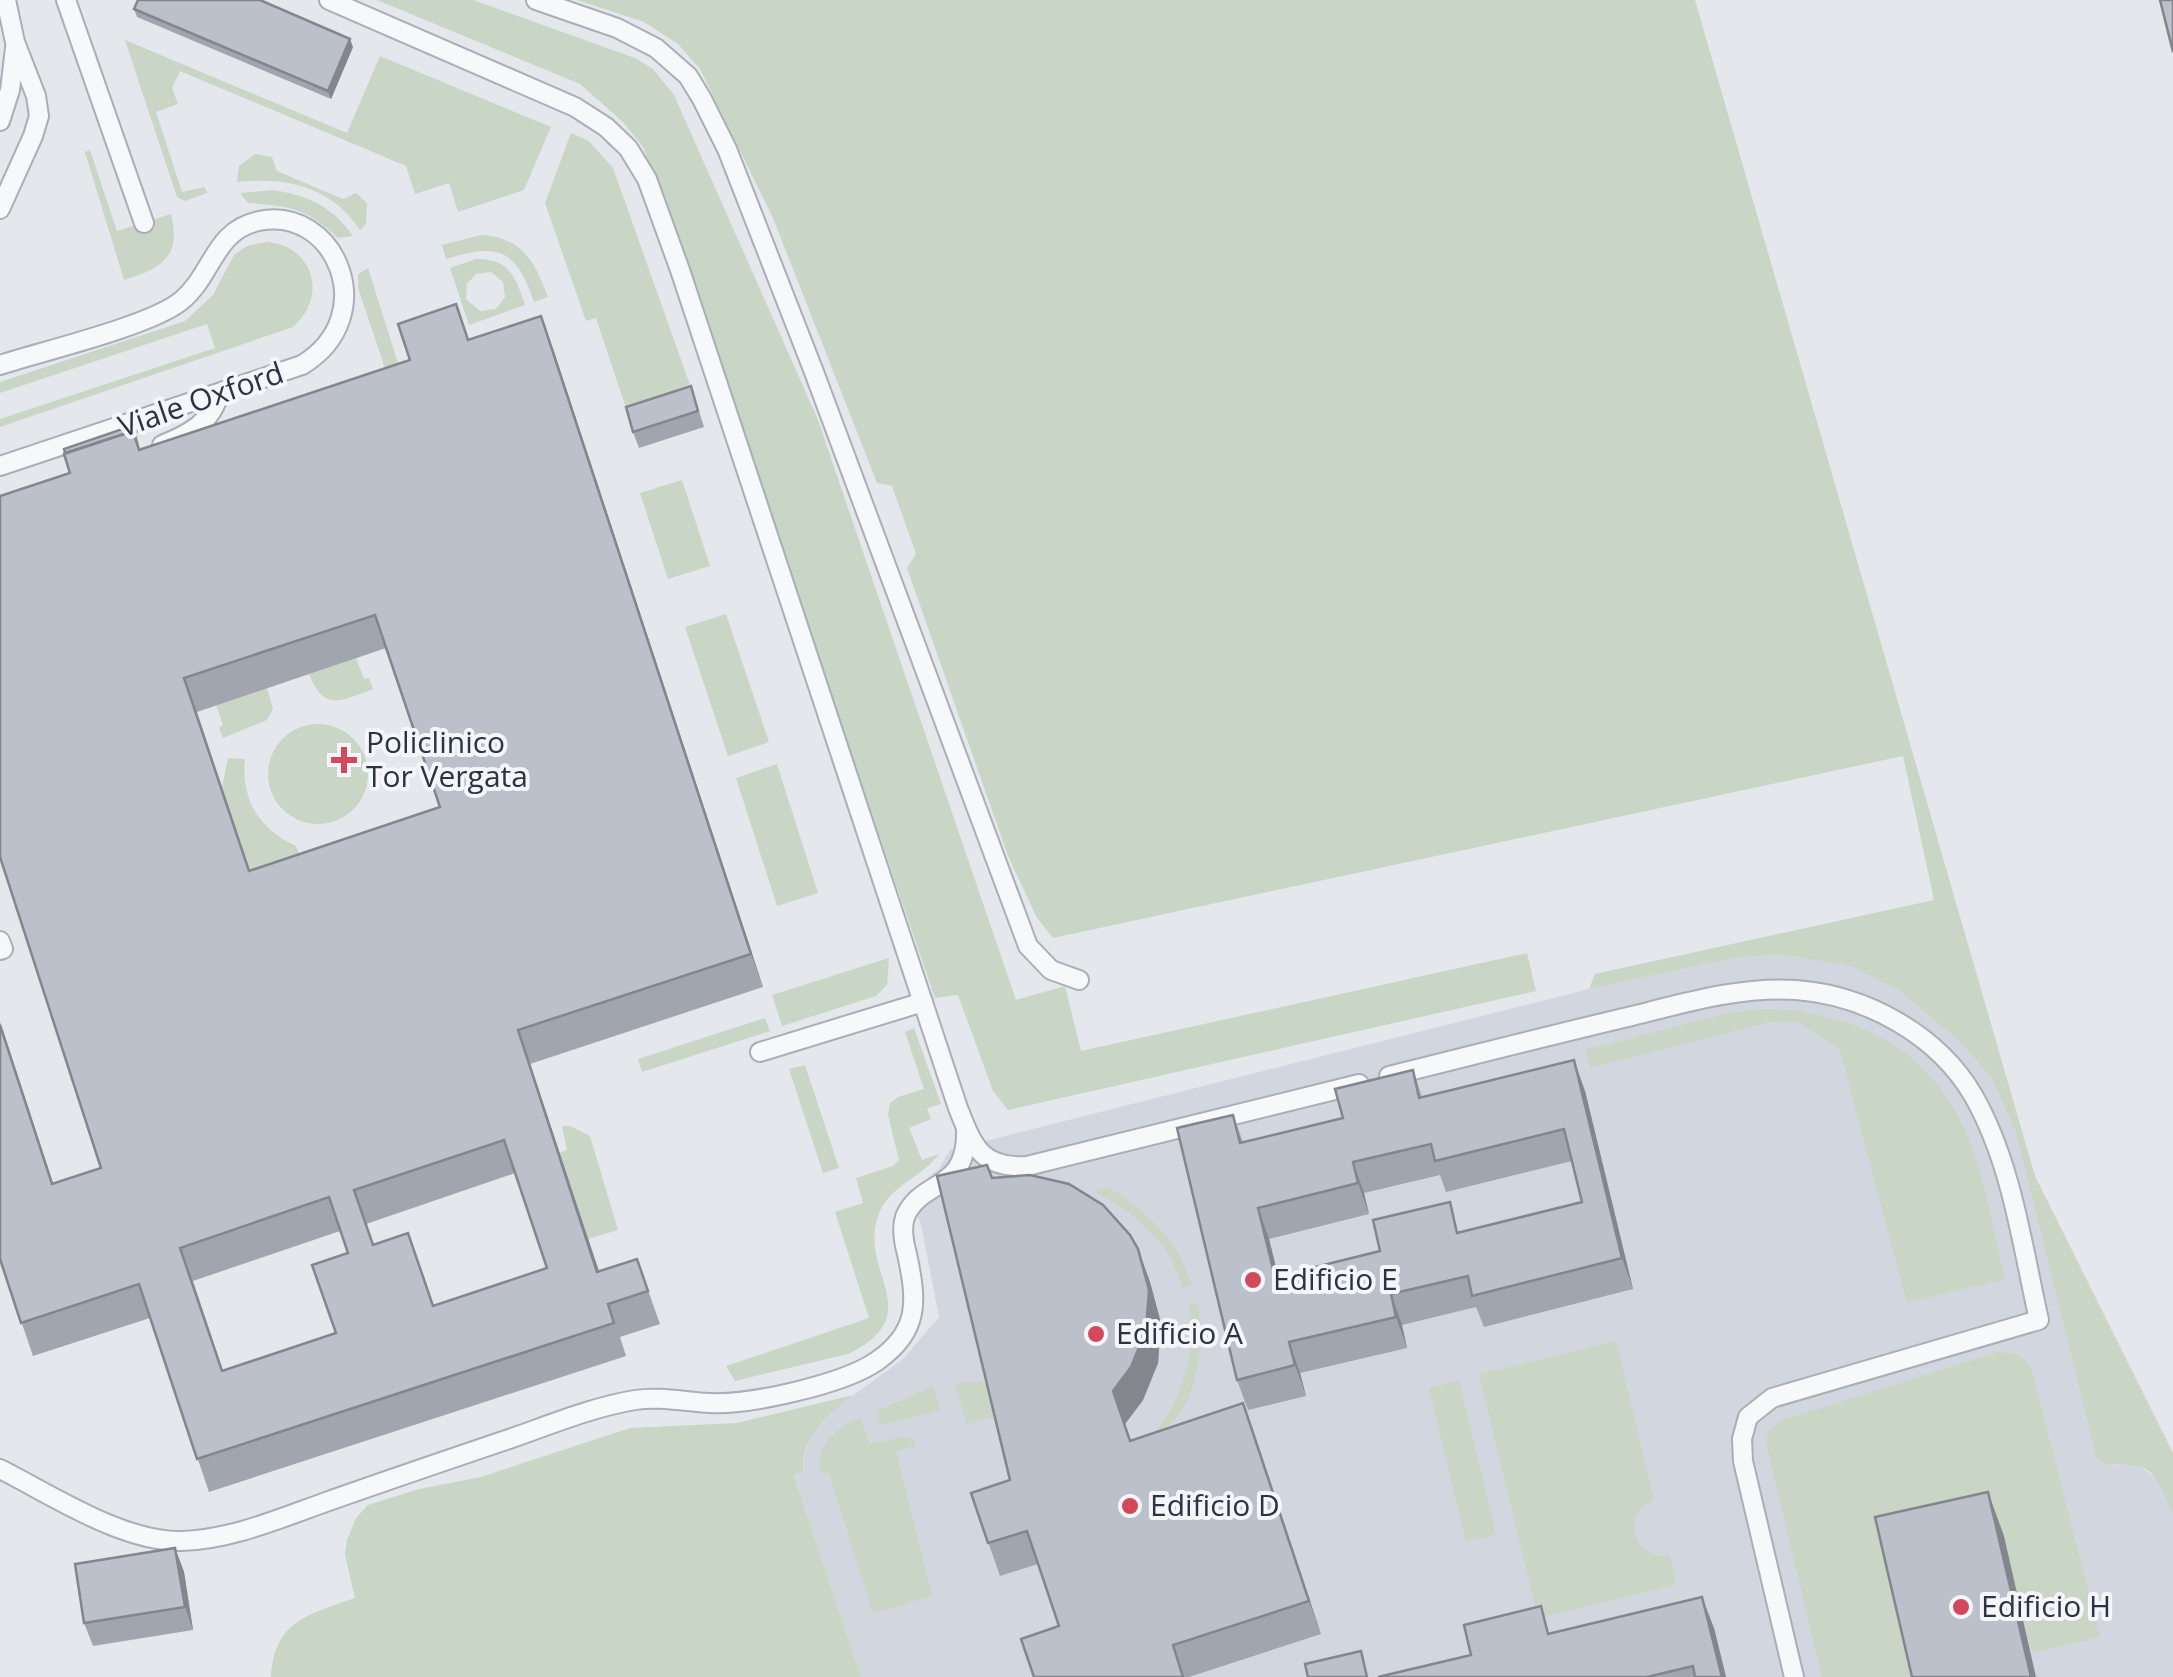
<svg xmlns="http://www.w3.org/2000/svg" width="2173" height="1677" viewBox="0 0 2173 1677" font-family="'Open Sans',sans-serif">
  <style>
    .built { fill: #d2d6de }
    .green { fill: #c9d6c5; fill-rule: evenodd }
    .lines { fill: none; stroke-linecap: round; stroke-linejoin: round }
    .lane-casing { stroke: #a9aeb7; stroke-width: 22 }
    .lane { stroke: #f7f8fa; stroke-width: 18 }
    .wall { fill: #a1a5ae; fill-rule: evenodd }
    .shaded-wall { fill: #83868d }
    .building { fill: #bbc0ca; stroke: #83868d; stroke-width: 2.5; fill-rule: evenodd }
    .poi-dot { fill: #d1495b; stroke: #f4f6f9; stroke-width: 4 }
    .labels { text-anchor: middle; stroke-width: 8; stroke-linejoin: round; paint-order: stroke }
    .street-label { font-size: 30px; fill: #2b3445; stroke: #f4f6f9 }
    .poi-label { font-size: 30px; fill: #2b3445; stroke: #f4f6f9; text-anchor: start }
  </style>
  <rect width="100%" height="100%" fill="#e4e7ec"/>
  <polygon class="built" points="1778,954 1850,965 1898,990 1958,1040 1991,1077 2016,1133 2096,1457 2105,1465 2136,1464 2155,1477 2165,1488 2173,1515 2173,1677 861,1677 794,1474 803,1470 803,1458 813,1432 836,1408 903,1359 939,1317 921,1225 909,1192 939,1169 950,1150 1589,989 1735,958"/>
  <g class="green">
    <polygon points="377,0 473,0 635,58 653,69 674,95 818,420 1016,1000 1065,986 1081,1051 1527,953 1536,991 1008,1110 993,1091 958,995 935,998 643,147 623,122 580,84"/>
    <path d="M577,0h1118l340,1176 138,277v62c-17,-40 -18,-54 -68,-50l-9,-8 -80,-324 -25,-56 -33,-37 -60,-50 -48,-24 -72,-12 -43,4 -146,31 6,-15 339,-74 -31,-144 -850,182 -16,-20 -29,-62 -101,-288 9,-14 -24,-68 -15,-3 -104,-265 -73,-149 -22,-25 -34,-22z"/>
    <polygon points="125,40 347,133 380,56 551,127 524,190 458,212 449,183 415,194 406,166 180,71 172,88 178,104 156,112 182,192 205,187 207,193 185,201 177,197"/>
    <polygon points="571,133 589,141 613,168 696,402 631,423 596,318 586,321 545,203"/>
    <path d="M90,150l27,81 54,-17c11,44 -11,55 -47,66l-39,-128z"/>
    <path d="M255,154l17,3 5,14 66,28 13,-6 11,10 -1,21 -6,6c-29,-44 -74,-53 -123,-48l2,-16z"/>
    <path d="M273,190c34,5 60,17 80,46l-15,2c-32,-30 -47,-32 -90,-35l-8,-10z"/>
    <path d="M481,235c41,2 54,27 67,62l-14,5c-18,-52 -34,-60 -88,-43l-4,-14z"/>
    <path d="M267,242c47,4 61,55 26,85l-293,100v-8l215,-71 -8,-24 -207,69v-11l185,-61 28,-26 21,-40 13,-9z"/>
    <path d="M476,259c33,-1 40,19 49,46l-56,20 -19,-57zM491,272l12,10 2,15 -9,12 -16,2 -14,-12 1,-15 9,-10z"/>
    <polygon points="368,268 403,379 390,383 358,288 358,274"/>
    <polygon points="682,480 710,566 668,579 640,493"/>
    <polygon points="726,614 769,742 728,756 685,627"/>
    <path d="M356,658l8,21 5,-1 4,11c-32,12 -49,23 -64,-15z"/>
    <polygon points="267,688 273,709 267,720 223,738 219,728 223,725 216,705"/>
    <circle cx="318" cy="774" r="50"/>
    <path d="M228,758l17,1c-4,41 14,70 51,87l4,10 -49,17 -29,-85z"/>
    <polygon points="777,764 818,893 777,906 736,778"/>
    <polygon points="889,958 887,985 876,996 782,1026 772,995"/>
    <path d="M1764,1009c85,0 165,39 200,120 21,47 29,100 41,150l-98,24 -67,-253 -41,-27 -30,-1 -178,46 -6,-18 148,-38z"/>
    <polygon points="765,1018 770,1031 642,1072 638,1059"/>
    <path d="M914,1028l27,76 -14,4 4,11 -22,9 13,32 17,-6c-17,23 -49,32 -60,59 -23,59 52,100 -31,141l-113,27 -9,-15 143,-48 -34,-106 28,-9 -7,-25 37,-12 6,-6 -11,-45 2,-12 8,-6 26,-8 -19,-57z"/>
    <polygon points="805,1065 839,1168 823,1173 789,1069"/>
    <polygon points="562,1126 570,1126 590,1136 618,1230 588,1239 559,1153 567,1150"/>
    <path d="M1108,1187c39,23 70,55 84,98l-9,3c-13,-46 -49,-76 -90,-97z"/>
    <path d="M1198,1303c6,45 0,116 -48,134 33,-35 47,-85 39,-132z"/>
    <path d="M1616,1341l38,159c-35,16 -21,60 16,55l6,30 -138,33 -59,-244z"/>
    <path d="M1998,1352c17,0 26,3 34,19l68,266 -68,16 -29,-117 -85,141h-96l-55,-230 1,-15 11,-11z"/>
    <polygon points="1459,1381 1496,1535 1466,1541 1429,1388"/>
    <polygon points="990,1382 997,1415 967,1425 955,1383"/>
    <polygon points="933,1386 940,1411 880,1425 877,1411"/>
    <path d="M853,1395c-25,20 -52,41 -50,76l-9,4 67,202h-590c3,-56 38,-63 84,-79l-10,-43 2,-15 9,-22 12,-13 51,-16 62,-12 149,-49 107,-5z"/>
    <path d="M860,1418l10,26 31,-7 12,1 3,7 -20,7 36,144 -59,18 -44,-141 -7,1c-9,-27 15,-47 38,-56z"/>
  </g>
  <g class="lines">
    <g class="lane-casing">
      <g id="lane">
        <polyline points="66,0 144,223"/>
        <path d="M329,0l246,107 31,20 22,21 19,31 33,91 278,838c15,38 23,61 69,58l332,-82"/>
        <polyline points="536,0 617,28 656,48 688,76 702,99 727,149 814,372 1028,946 1051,970 1079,980"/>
        <polyline points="0,121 10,90 15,48"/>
        <polyline points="0,209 33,136 39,116 36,96 15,42 6,0"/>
        <path d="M0,365c43,-14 150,-39 181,-64 32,-26 33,-71 78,-80 76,-16 124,95 43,144l-302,101"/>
        <path d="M162,445c27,-11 49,-22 57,-51"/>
        <polyline points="0,941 3,949 0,950"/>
        <polyline points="760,1052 923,1002"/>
        <path d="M1389,1076c81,-20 162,-41 243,-60 52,-13 110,-30 164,-26 69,5 141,44 177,105 39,68 49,150 66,225l-267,78 -24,19 -6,22 1,22 51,216"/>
        <path d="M0,1469c52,26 122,73 181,72 49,-1 100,-23 145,-39 62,-22 124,-43 186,-64 40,-14 81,-31 123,-38 25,-4 50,2 75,3 41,2 134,-19 167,-42 43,-30 40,-60 30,-107 -3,-11 -6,-25 -2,-37 16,-39 63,-24 61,-88"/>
      </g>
    </g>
    <use href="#lane" class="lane"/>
  </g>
  <g class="wall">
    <polygon points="134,9 353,47 331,99 137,17"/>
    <path d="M469,340l84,9 210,638 -233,77 69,207 38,-12 23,65 -40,13 6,19 -417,136 -59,-174 -117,38 -33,-97v-237l53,162 48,-16 -31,-695 64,-48 6,24zM386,648l54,159 -190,64 -53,-159zM515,1173l32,95 -113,38 -61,-61 -7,-21zM340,1231l8,22 -12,80 -113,38 -30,-90z"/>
    <polygon points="691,386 704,427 639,448 633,432"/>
    <path d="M1413,1070l9,27 163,-6 48,198 -149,38 -8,-20 -74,18 5,23 -107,25 6,23 -58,14 -11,-30 -4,-265 10,27 100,-24zM1572,1161l10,41 -304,74 -9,-37 100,-25 -5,-21 76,-18 6,17z"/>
    <polygon points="992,1178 1138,1249 1150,1282 1161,1323 1158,1363 1143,1400 1125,1424 1131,1441 1243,1403 1321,1634 1189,1677 1034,1677 1059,1626 1038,1564 1000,1576 971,1493 1010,1480"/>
    <polygon points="175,1548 184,1572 193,1630 93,1646 84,1623"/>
    <polygon points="1714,1628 1726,1677 1378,1677 1471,1655 1551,1633"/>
  </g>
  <g class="shaded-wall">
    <polygon points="350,39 353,47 331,99 328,91"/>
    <polygon points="541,316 553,349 763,987 751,954"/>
    <polygon points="0,1022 64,1217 52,1184"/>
    <polygon points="518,1030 530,1064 610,1305 597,1272"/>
    <polygon points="1574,1060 1585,1091 1633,1289 1622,1258"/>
    <polygon points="1353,1162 1364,1193 1369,1214 1358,1183"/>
    <polygon points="1258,1208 1269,1239 1286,1308 1275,1277"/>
    <polygon points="1138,1249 1150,1282 1161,1323 1158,1363 1143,1400 1125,1424 1113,1391"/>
    <polygon points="1391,1294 1402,1325 1407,1348 1396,1317"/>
    <polygon points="1289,1342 1300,1373 1306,1396 1295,1365"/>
    <polygon points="1243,1403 1255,1436 1321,1634 1309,1601"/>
    <polygon points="1988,1492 2004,1536 2036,1677 2031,1677"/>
    <polygon points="175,1548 184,1572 193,1630 185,1607"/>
    <polygon points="1702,1597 1714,1628 1726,1677 1722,1677"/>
  </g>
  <g class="building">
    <polygon points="138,0 260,0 350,39 328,91 134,9"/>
    <polygon points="2160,0 2173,0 2173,52"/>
    <path d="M456,304l12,36 73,-24 210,638 -233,76 79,242 40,-13 11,32 -40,13 6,19 -417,136 -58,-175 -118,39 -21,-64v-234l52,159 49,-16 -101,-311v-361l70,-23 -6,-19 69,-23 6,19 271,-90 -12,-36zM375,615l65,192 -191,64 -65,-193zM504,1140l43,128 -114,38 -25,-73 -35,12 -19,-55zM329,1197l19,56 -36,12 24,68 -114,38 -42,-123z"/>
    <polygon points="691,386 698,411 633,432 626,407"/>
    <polygon points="134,425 136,432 134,432 133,431 65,453 64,449"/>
    <path d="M1574,1060l48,198 -150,38 -4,-20 -77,18 5,23 -107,25 6,23 -58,15 -60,-252 56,-13 7,28 103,-25 -8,-29 78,-19 6,28zM1564,1129l18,73 -125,31 -7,-31 -77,18 7,31 -105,26 -17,-69 100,-25 -5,-21 78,-18 4,17z"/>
    <polygon points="987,1165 992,1178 1030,1175 1069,1184 1103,1205 1130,1235 1138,1249 1149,1290 1146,1330 1131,1367 1113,1391 1130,1441 1243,1403 1309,1601 1173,1645 1183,1677 1034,1677 1021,1639 1059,1626 1027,1531 988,1543 971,1493 1010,1480 937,1176"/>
    <polygon points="1988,1492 2031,1677 1912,1677 1875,1517"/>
    <polygon points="175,1548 185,1607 84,1623 75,1564"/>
    <polygon points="1702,1597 1722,1677 1695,1677 1693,1666 1647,1677 1378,1677 1471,1655 1464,1625 1541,1606 1548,1634"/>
    <polygon points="1361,1651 1367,1677 1308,1677 1305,1664"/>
  </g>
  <g class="poi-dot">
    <path d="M339 745h10v10h10v10h-10v10h-10v-10h-10v-10h10z"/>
    <circle cx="1253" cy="1280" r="10"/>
    <circle cx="1096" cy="1334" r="10"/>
    <circle cx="1130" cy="1506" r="10"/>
    <circle cx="1961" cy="1607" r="10"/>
  </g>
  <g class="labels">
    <g class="street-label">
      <text transform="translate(201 400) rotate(-19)" y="10">Viale Oxford</text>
    </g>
    <g class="poi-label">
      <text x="366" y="753">Policlinico<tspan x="366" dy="34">Tor Vergata</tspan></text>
      <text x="1273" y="1290">Edificio E</text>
      <text x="1116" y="1344">Edificio A</text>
      <text x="1150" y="1516">Edificio D</text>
      <text x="1981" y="1617">Edificio H</text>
    </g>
  </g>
</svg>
